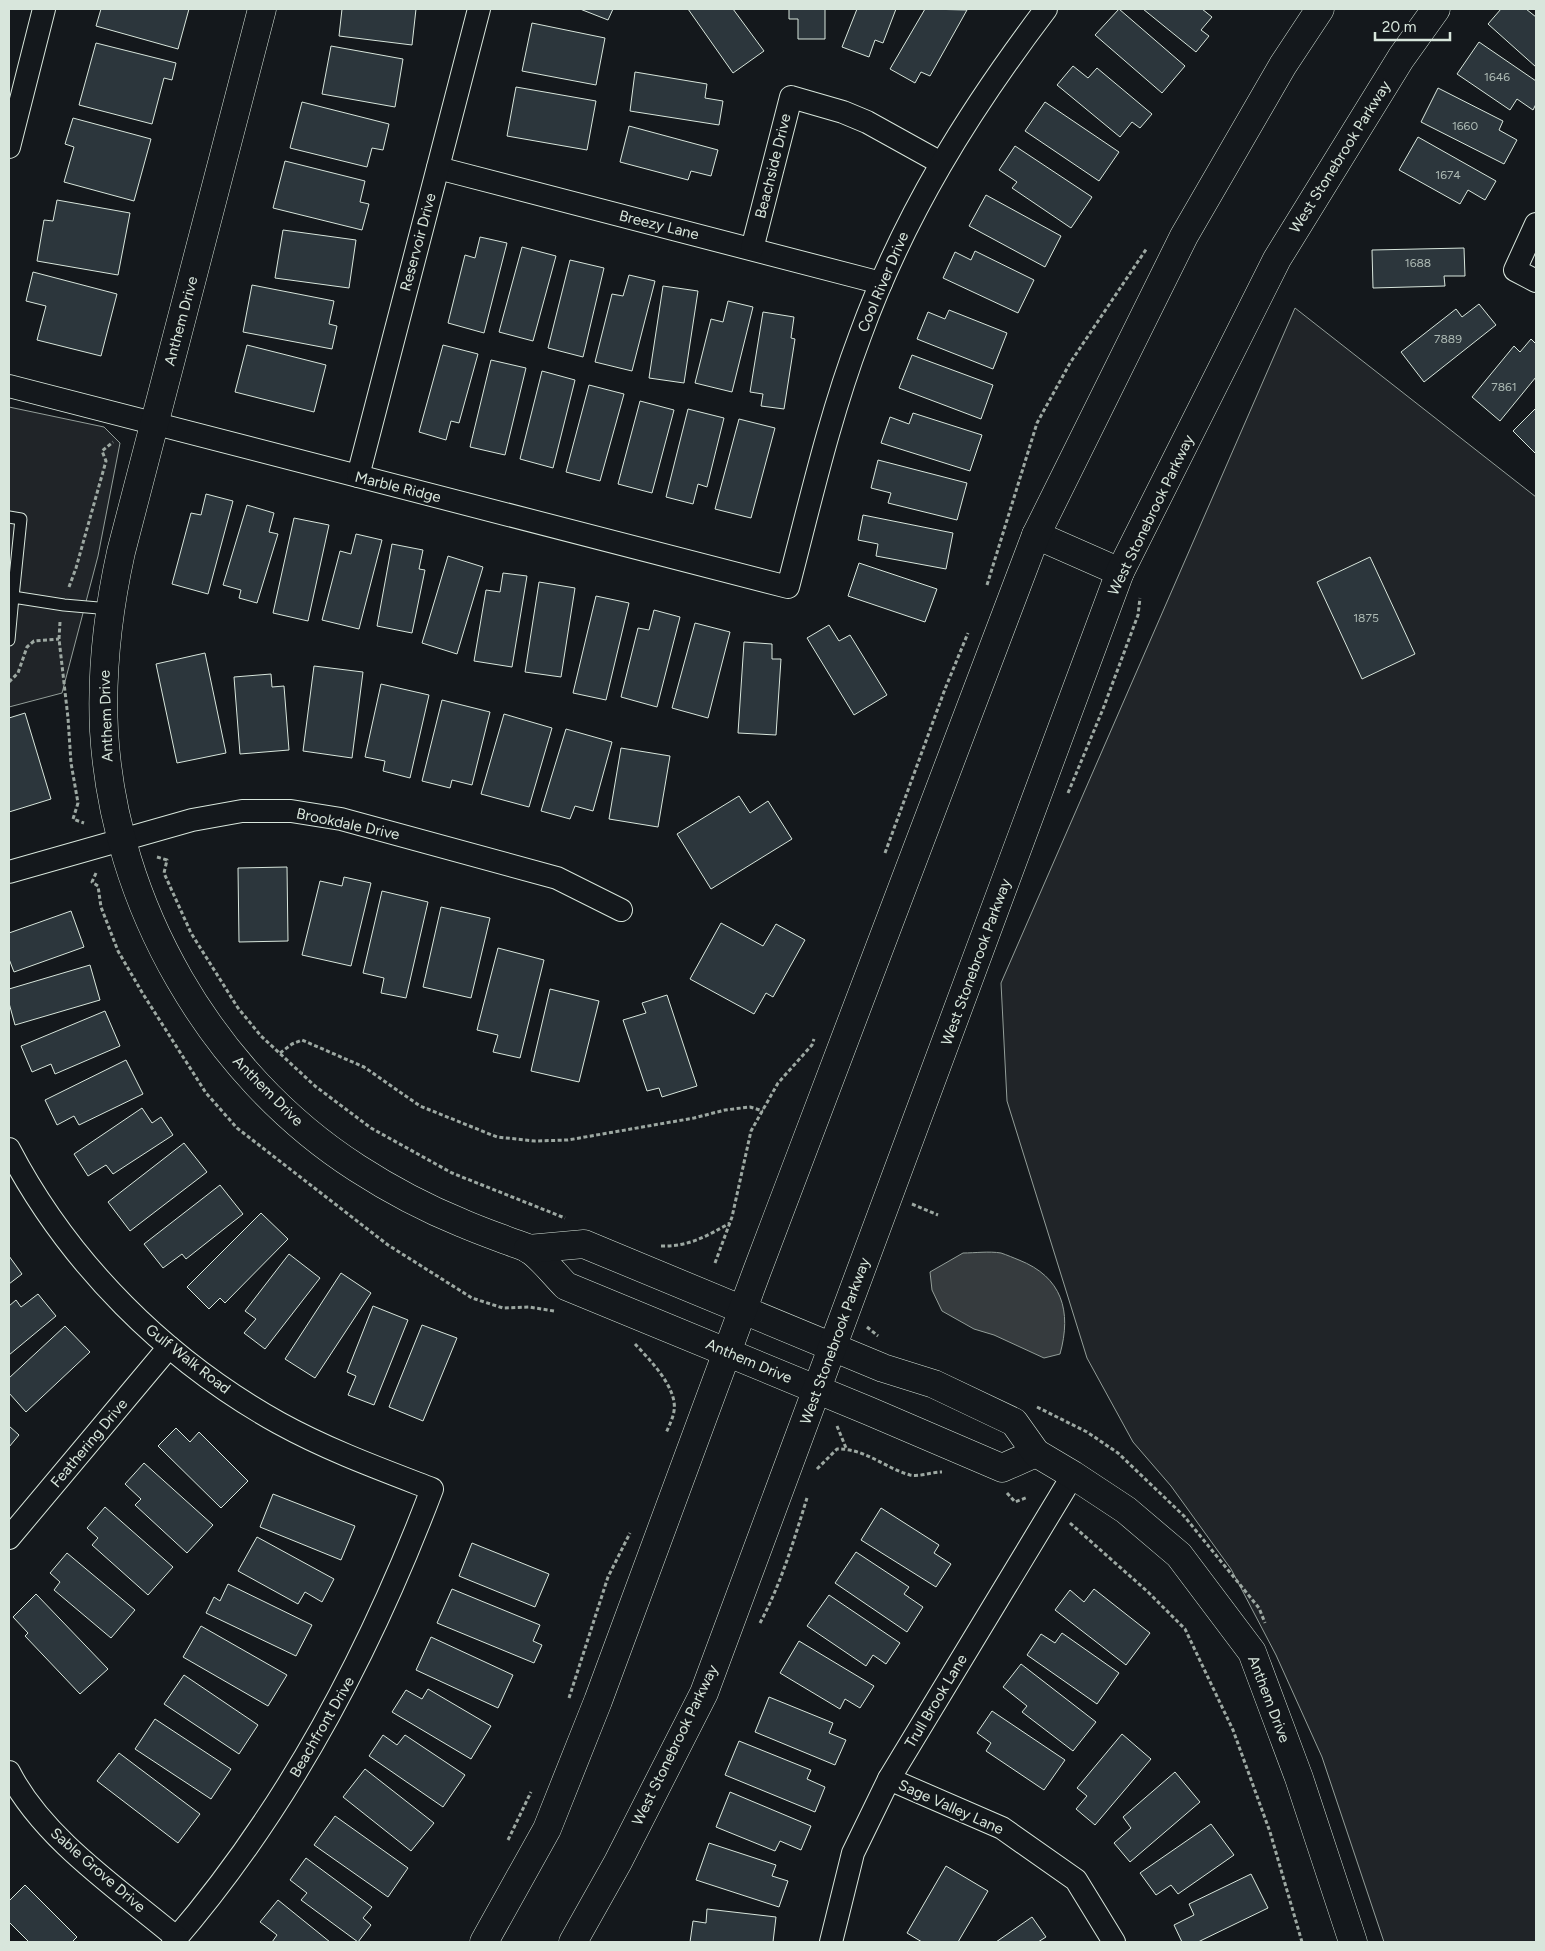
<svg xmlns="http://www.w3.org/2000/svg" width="1545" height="1951" viewBox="0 0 1545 1951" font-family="Figtree,sans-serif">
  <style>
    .green { fill: #202428; stroke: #939e99 }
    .water { fill: #363b3e; stroke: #939e99 }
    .building { fill: #2c363c; stroke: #d8e6dc }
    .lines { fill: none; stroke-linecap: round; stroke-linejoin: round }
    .lane-casing { stroke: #d8e6dc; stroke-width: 13 }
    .street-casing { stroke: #d8e6dc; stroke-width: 24 }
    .secondary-casing { stroke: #d8e6dc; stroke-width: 29 }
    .path { stroke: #9da8a2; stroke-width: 3; stroke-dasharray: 4 2.5; stroke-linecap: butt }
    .lane { stroke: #14181c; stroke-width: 11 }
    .street { stroke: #14181c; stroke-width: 22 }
    .secondary { stroke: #14181c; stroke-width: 28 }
    .labels { text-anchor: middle; stroke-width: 4; stroke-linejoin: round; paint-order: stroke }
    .number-label { font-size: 12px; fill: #adbab4 }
    .street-label { font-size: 15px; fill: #d8e6dc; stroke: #14181c }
  </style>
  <rect width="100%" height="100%" fill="#14181c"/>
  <g class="green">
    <polygon points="1295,308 1536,497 1536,1942 1384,1942 1322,1757 1276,1655 1231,1569 1171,1486 1133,1442 1087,1358 1007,1101 1001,983"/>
    <polygon points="9,407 104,427 120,443 98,556 62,693 9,707"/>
  </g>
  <path class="water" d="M963,1253c12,0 26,-2 38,0 6,2 13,5 18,7 43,17 53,51 41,94l-16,4 -50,-23 -20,-6 -32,-18 -10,-21 -2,-18z"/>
  <g class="building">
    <polygon points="101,9 189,9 178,49 96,26"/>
    <polygon points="342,9 416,9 412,45 339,36"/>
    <polygon points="580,9 613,9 608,20"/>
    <polygon points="688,9 733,9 764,51 733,73"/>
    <polygon points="789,9 825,9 825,39 798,39 798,19 789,19"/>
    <polygon points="857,9 896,9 883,43 875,40 869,57 842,47"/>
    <polygon points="925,9 967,10 930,76 921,72 915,83 890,69"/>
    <polygon points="1119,9 1185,66 1162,93 1095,35"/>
    <polygon points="1143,9 1202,9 1212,17 1201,30 1209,36 1196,52"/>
    <polygon points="1501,9 1526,9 1536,17 1536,67 1488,24"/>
    <polygon points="532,23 605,38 596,85 522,71"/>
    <polygon points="1479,42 1536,81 1536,104 1533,110 1517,99 1510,110 1457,74"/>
    <polygon points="96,43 176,63 172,80 164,78 152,124 79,105"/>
    <polygon points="331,46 403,59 395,107 322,94"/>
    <polygon points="1073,66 1088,78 1097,68 1152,114 1140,128 1132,122 1120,137 1057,85"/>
    <polygon points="635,72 707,84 705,98 723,101 719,125 630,111"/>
    <polygon points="516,87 596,101 587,150 507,136"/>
    <polygon points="1438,88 1503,121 1499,130 1517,140 1504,164 1421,122"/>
    <polygon points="302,102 389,124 383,150 372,148 367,167 290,148"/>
    <polygon points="1045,102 1119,152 1099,181 1025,131"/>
    <polygon points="73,118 151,139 134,201 64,182 74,147 65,144"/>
    <polygon points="629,126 718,150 711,176 691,171 688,180 620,162"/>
    <polygon points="1418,137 1496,181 1485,200 1468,190 1460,204 1399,170"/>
    <polygon points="1015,146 1092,197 1071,228 1012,188 1017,182 999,170"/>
    <polygon points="285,161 365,181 360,202 369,204 362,230 273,208"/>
    <polygon points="986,195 1061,236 1045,267 969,226"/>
    <polygon points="57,200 130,213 118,275 37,261 44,220 53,221"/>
    <polygon points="283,230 356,240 349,288 275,278"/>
    <polygon points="480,237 507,243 484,333 448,323 465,255 475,258"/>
    <polygon points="522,247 556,256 533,341 499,332"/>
    <polygon points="1464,248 1465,276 1444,276 1445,286 1373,288 1372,250"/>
    <polygon points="975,251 1034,280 1018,313 943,278 955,252 971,260"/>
    <polygon points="570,260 604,268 583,357 548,348"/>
    <polygon points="33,272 117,294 101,356 37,340 46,306 26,301"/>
    <polygon points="629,275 655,281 632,371 595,362 612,294 623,296"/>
    <polygon points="252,285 334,301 329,324 337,326 332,349 243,332"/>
    <polygon points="663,286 698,291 684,383 649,378"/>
    <polygon points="728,301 753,307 732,392 695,383 711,319 723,322"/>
    <polygon points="1479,304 1496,325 1424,382 1401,352 1456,309 1462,317"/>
    <polygon points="949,310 1007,333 993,369 917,339 928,312 945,319"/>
    <polygon points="763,312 794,317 791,338 795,339 784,409 761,406 763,394 750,392"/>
    <polygon points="1531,339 1536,344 1536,377 1500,421 1472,397 1514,346 1520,352"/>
    <polygon points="247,345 326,365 314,412 235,392"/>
    <polygon points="443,345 478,354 459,423 451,421 446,440 419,432"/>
    <polygon points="912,355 993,385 981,419 899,388"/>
    <polygon points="491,360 526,368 505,455 470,447"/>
    <polygon points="542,371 575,380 553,468 520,459"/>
    <polygon points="589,385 624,394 600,481 566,472"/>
    <polygon points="640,401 674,410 652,493 618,484"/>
    <polygon points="1536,408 1536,454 1513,431"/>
    <polygon points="688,409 724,418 707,487 698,484 693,504 666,497"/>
    <polygon points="913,413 982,435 970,471 881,443 890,417 909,424"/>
    <polygon points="739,419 775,428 751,518 715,509"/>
    <polygon points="878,460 967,483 957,520 888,503 891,493 871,488"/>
    <polygon points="206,494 233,501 208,594 172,584 191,513 201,515"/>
    <polygon points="247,505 274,513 269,532 278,534 257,603 239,598 241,590 223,585"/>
    <polygon points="863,515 953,533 946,569 876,556 878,544 858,540"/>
    <polygon points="294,518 329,525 308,621 273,613"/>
    <polygon points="356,534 382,540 359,629 322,620 340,551 351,554"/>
    <polygon points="392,544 423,550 419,569 425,570 412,633 377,626"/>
    <polygon points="448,556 483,567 457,654 422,643"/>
    <polygon points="1370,557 1415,654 1362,679 1317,582"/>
    <polygon points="859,563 937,589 925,622 848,596"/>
    <polygon points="503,573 527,576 512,667 474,661 486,590 500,592"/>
    <polygon points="539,582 575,588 561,677 525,672"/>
    <polygon points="596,596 629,603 606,700 573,693"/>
    <polygon points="654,610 680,617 657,707 621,697 638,628 649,630"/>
    <polygon points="695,623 730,632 708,718 672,708"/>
    <polygon points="829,625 839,641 850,635 887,695 854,715 807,638"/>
    <polygon points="744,642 772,644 772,659 781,659 776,735 738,733"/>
    <polygon points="205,653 226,753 177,763 156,664"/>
    <polygon points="314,666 363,672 352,758 303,751"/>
    <polygon points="271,674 272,687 284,686 289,750 240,754 234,677"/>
    <polygon points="381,684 429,695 410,778 383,771 385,761 365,757"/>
    <polygon points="442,700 490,712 472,785 452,780 450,788 422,781"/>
    <polygon points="25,713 51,799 9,812 9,718"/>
    <polygon points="504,714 552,728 529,807 481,794"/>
    <polygon points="566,729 612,742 593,811 575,806 570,819 541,811"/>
    <polygon points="621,748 670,756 658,827 609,819"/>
    <polygon points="739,796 750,813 768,801 792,839 711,889 677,834"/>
    <polygon points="287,867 288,941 239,942 238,868"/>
    <polygon points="344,877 371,883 351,966 302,955 320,881 342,886"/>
    <polygon points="382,891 428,902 406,998 381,993 384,978 363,973"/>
    <polygon points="441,907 490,918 471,998 423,987"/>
    <polygon points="71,911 84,947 14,972 9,959 9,933"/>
    <polygon points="721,923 763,946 776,924 805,940 773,997 766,993 754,1014 690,979"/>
    <polygon points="498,948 544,960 520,1058 493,1052 498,1035 477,1030"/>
    <polygon points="90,965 100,1000 15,1025 9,1003 9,989"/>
    <polygon points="550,989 599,1001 579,1082 531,1071"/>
    <polygon points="667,995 697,1086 662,1097 659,1088 647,1091 623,1020 646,1013 642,1003"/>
    <polygon points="105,1011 120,1046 55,1074 51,1064 32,1072 21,1046"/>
    <polygon points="126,1060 143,1094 79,1125 74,1116 57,1125 45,1100"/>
    <polygon points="142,1108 152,1123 161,1117 173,1135 113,1174 106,1165 88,1176 74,1154"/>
    <polygon points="184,1143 207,1172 130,1231 108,1202"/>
    <polygon points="220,1185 243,1214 186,1259 182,1254 163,1268 144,1244"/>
    <polygon points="261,1213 288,1239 225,1303 220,1298 209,1309 187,1287"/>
    <polygon points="289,1254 320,1278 265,1349 244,1333 256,1319 245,1311"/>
    <polygon points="9,1256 22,1274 9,1284"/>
    <polygon points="341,1273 371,1293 315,1378 285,1359"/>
    <polygon points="38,1294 56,1316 9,1355 9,1306 16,1300 21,1307"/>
    <polygon points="373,1306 408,1320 374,1405 348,1395 356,1376 347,1372"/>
    <polygon points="422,1325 457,1338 423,1421 389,1407"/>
    <polygon points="65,1326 90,1352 26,1412 9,1393 9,1378"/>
    <polygon points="9,1426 19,1435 9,1447"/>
    <polygon points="176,1428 190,1442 199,1432 248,1481 221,1508 158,1446"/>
    <polygon points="144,1463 213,1525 187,1553 135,1505 141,1499 125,1484"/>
    <polygon points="273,1494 355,1526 341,1560 260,1527"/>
    <polygon points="105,1507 173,1567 148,1595 92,1545 98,1538 87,1528"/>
    <polygon points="881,1508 939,1545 934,1553 951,1564 936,1587 861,1540"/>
    <polygon points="257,1537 334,1579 322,1602 305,1592 298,1604 238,1571"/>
    <polygon points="472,1543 549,1574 535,1607 459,1576"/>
    <polygon points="856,1552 909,1587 904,1594 923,1607 907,1632 835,1583"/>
    <polygon points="67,1553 135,1610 111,1638 54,1590 60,1582 50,1573"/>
    <polygon points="228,1584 312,1625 296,1656 206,1613 214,1597 220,1601"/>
    <polygon points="452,1589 540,1625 533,1641 542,1645 534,1663 437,1623"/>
    <polygon points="1094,1589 1150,1633 1126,1665 1055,1610 1070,1590 1084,1602"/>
    <polygon points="36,1594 108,1669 80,1694 25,1636 28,1633 13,1617"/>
    <polygon points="829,1595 900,1643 886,1664 873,1655 866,1666 807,1626"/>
    <polygon points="201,1626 287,1675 268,1706 183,1657"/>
    <polygon points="1062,1633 1119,1673 1097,1704 1027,1655 1041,1634 1055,1643"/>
    <polygon points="431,1637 513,1675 498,1708 416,1670"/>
    <polygon points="799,1641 874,1686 860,1708 845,1699 840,1709 780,1673"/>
    <polygon points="1021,1664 1096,1722 1073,1751 1022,1712 1027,1706 1003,1687"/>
    <polygon points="184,1675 258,1725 239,1754 164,1704"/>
    <polygon points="428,1689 491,1726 471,1759 392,1712 406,1690 422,1699"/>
    <polygon points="769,1697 833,1723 829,1733 846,1740 835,1765 755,1732"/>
    <polygon points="992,1711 1065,1760 1044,1790 986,1751 991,1743 977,1733"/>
    <polygon points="155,1719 231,1769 211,1799 135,1749"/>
    <polygon points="1122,1734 1151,1759 1095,1825 1076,1809 1087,1796 1077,1788"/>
    <polygon points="383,1735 397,1745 405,1735 465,1775 443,1807 369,1756"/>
    <polygon points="739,1741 811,1770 807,1779 825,1787 815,1812 725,1775"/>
    <polygon points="119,1753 200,1814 178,1843 97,1781"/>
    <polygon points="365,1769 434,1823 411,1851 343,1797"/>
    <polygon points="1175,1772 1200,1802 1130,1862 1114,1843 1131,1828 1123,1817"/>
    <polygon points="730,1792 811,1826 801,1850 780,1841 775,1851 716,1827"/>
    <polygon points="335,1816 408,1868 388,1897 314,1845"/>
    <polygon points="1211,1824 1234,1855 1178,1894 1171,1885 1156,1895 1140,1873"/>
    <polygon points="709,1843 776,1865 772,1876 788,1881 779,1907 696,1880"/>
    <polygon points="306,1858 372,1907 363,1918 371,1925 358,1942 301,1900 307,1893 290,1880"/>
    <polygon points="946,1866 988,1891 958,1942 922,1942 907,1933"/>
    <polygon points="1251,1874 1268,1908 1198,1942 1182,1942 1174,1925 1194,1915 1189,1904"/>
    <polygon points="25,1885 77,1937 72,1942 29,1942 9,1922 9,1901"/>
    <polygon points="278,1900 330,1942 272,1942 277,1935 260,1922"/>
    <polygon points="707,1909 776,1917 773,1942 690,1942 693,1921 706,1923"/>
    <polygon points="1032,1917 1046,1937 1038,1942 996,1942"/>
  </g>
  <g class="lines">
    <g class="lane-casing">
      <g id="lane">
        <polyline points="9,517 21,519 13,597 9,596"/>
        <polyline points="9,640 13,597 64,605 110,609"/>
      </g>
    </g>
    <g class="street-casing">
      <g id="street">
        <polyline points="9,147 44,9"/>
        <polyline points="438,168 881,283"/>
        <polyline points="1536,224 1515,270 1536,281"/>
        <polyline points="752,249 791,97 843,112 867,122 941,163"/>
        <path d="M9,386l779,201c22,-84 41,-169 72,-251 44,-121 108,-224 186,-327"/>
        <polyline points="358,476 479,9"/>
        <polyline points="9,872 192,820 242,811 291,811 341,819 557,878 621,910"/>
        <path d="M9,1149c60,115 157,211 270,274 49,27 101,46 153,66 -62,164 -144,320 -259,453"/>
        <polyline points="9,1538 169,1347"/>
        <path d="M9,1772c34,67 111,118 168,166"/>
        <polyline points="889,1779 1002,1828 1076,1880 1114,1942"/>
        <polyline points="831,1942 853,1853 889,1779 1073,1475"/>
      </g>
    </g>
    <g class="secondary-casing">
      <g id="secondary">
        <path d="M262,9l-141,543c-13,59 -20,118 -17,179 10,173 107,343 253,437 34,22 68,40 105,55 16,7 33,13 49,19 5,2 13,4 18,7 13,9 25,25 37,37l303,125 133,57 34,-15"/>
        <polyline points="1036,535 1120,572"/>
        <polyline points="528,1249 584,1244 883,1368 934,1384 1014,1422 1036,1453 1073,1475 1126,1510 1179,1555 1252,1652 1299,1778 1353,1942"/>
        <polyline points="484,1942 547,1829 598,1701 757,1271 1036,535 1184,236 1283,65 1320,9"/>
        <polyline points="573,1942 618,1862 704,1693 1120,572 1277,259 1401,58 1436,9"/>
      </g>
    </g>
    <g class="path">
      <polyline points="987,585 1037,423 1070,363 1147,248"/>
      <polyline points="69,587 76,568 106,461 102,451 113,442"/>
      <polyline points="60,622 59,639 68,718 71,763 78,803 73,819 84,823"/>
      <polyline points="9,682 18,673 27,647 34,641 59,639"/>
      <polyline points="1068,793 1103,709 1138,615 1140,598"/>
      <polyline points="885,853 945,689 968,633"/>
      <polyline points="157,857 167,860 164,873 191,933 238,1008 261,1036 315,1086 371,1128 452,1173 565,1218"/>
      <polyline points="96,873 92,882 98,886 101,907 118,951 143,994 206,1093 237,1128 388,1245 472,1298 503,1308 529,1307 554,1311"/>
      <polyline points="280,1053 292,1044 302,1040 364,1067 420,1106 497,1137 535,1141 568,1140 694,1118 725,1110 750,1107 763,1111"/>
      <polyline points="912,1204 938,1215"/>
      <path d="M661,1246c27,1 46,-10 69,-23"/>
      <polyline points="715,1263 732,1217 751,1131 778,1083 812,1045 814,1039"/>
      <polyline points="867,1327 878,1336"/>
      <path d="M635,1344c14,15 43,44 39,67 -1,7 -5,15 -8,22"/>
      <polyline points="1037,1407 1087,1432 1118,1453 1184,1516 1259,1608 1265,1623"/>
      <polyline points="837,1426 846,1448"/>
      <path d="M817,1469l20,-20c27,-1 48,19 73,26 10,2 22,-3 32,-3"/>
      <polyline points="1007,1493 1015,1502 1028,1497"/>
      <polyline points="1070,1523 1148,1592 1185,1629 1233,1730 1270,1832 1302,1942"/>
      <path d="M760,1623c21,-39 34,-83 47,-125"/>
      <polyline points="569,1698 608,1577 630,1533"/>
      <polyline points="508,1840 531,1792"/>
    </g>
    <use href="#lane" class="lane"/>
    <use href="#street" class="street"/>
    <use href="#secondary" class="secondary"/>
  </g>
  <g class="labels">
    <g class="number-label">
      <text x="1497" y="81">1646</text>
      <text x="1465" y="130">1660</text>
      <text x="1448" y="179">1674</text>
      <text x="1418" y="267">1688</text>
      <text x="1448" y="343">7889</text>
      <text x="1504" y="391">7861</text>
      <text x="1366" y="622">1875</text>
    </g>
    <g class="street-label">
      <text transform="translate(1340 157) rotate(-58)" y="5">West Stonebrook Parkway</text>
      <text transform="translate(773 166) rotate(-76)" y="5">Beachside Drive</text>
      <text transform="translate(659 225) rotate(14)" y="5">Breezy Lane</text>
      <text transform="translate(418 242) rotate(-75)" y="5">Reservoir Drive</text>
      <text transform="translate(883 282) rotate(-67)" y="5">Cool River Drive</text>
      <text transform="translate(181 321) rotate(-75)" y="5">Anthem Drive</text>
      <text transform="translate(398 487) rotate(14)" y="5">Marble Ridge</text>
      <text transform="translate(1151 515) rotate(-64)" y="5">West Stonebrook Parkway</text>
      <text transform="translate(106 716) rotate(-92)" y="5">Anthem Drive</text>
      <text transform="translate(348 824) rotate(12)" y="5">Brookdale Drive</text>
      <text transform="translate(976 962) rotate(-70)" y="5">West Stonebrook Parkway</text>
      <text transform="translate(268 1091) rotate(45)" y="5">Anthem Drive</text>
      <text transform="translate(835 1341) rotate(-70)" y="5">West Stonebrook Parkway</text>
      <text transform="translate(188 1359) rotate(38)" y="5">Gulf Walk Road</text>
      <text transform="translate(749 1361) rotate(23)" y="5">Anthem Drive</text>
      <text transform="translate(89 1443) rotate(-50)" y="5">Feathering Drive</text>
      <text transform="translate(1269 1699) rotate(69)" y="5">Anthem Drive</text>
      <text transform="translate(936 1701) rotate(-59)" y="5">Trull Brook Lane</text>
      <text transform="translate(322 1727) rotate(-60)" y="5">Beachfront Drive</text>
      <text transform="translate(675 1745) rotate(-64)" y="5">West Stonebrook Parkway</text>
      <text transform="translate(951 1807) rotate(24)" y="5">Sage Valley Lane</text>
      <text transform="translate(98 1870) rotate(41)" y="5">Sable Grove Drive</text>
    </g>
  </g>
  <rect width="1545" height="1951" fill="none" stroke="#d8e6dc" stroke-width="20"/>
  <path d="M1375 32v8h75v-8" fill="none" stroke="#d8e6dc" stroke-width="2.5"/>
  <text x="1382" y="32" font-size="15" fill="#d8e6dc" stroke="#14181c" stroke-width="4" paint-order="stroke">20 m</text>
</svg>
